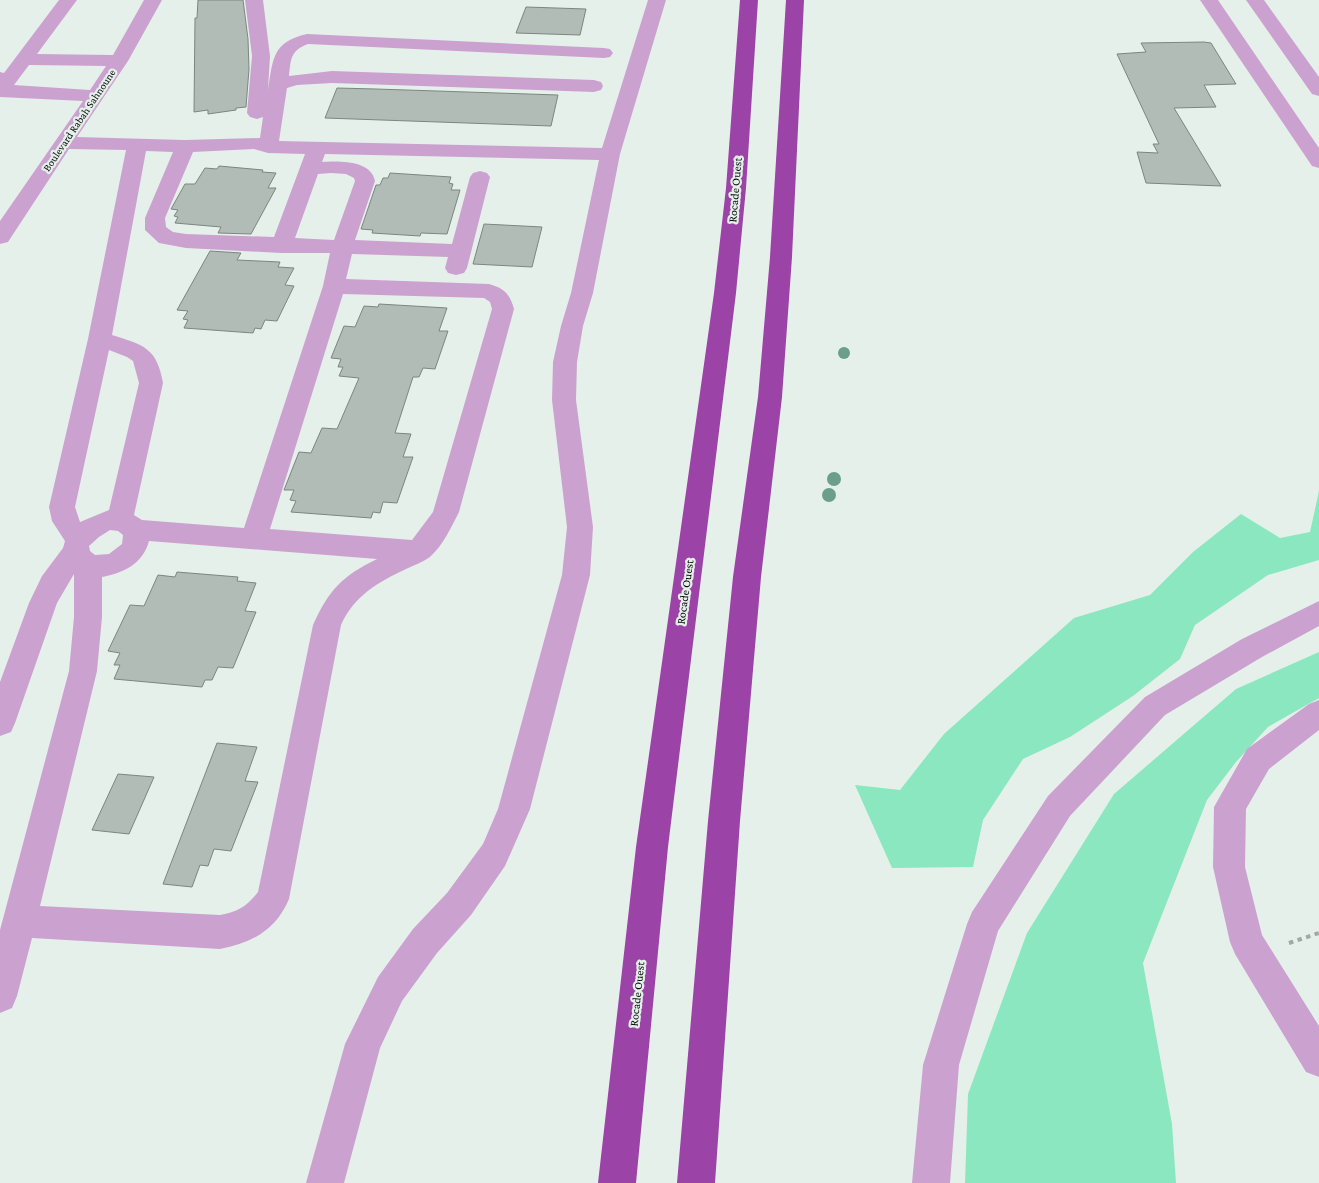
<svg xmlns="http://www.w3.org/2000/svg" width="1319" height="1183" viewBox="0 0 1319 1183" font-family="'Crimson Pro',serif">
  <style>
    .green { fill: #8be7bf }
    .building { fill: #b2bcb7; stroke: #7c8581 }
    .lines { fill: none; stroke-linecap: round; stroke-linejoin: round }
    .path { stroke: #a0a9a4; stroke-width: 4; stroke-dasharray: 4.5 4.5; stroke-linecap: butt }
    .minor { fill: #cba2cf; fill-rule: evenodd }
    .highway { fill: #9c43a7; fill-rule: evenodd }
    .tree { fill: #6c9e8e }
    .labels { text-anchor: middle; stroke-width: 4.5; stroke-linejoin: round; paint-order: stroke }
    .far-street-label { font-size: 11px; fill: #090d0b; stroke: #e6f0eb }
    .street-label { font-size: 12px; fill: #090d0b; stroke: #e6f0eb }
  </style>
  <rect width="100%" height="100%" fill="#e6f0eb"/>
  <g class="green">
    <polygon points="1319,491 1319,560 1268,575 1195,625 1180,659 1133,696 1070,737 1023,759 983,820 973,867 892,868 855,785 900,790 944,734 1074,618 1150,595 1193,552 1241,514 1280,538 1310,532"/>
    <polygon points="1319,652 1319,698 1268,727 1236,762 1207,800 1143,963 1172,1124 1176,1183 965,1183 968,1094 1027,933 1114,794 1236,689"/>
  </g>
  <g class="building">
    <polygon points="198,0 243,0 248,39 249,69 246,107 236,108 236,110 208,114 208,110 194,112 195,18 197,18"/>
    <polygon points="526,7 586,9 580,35 516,33"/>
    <polygon points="1204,42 1211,43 1236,84 1204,85 1216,107 1174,108 1221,186 1146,183 1137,152 1158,153 1153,144 1159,144 1117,54 1146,52 1141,43"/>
    <polygon points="337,88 376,89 558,95 551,126 325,118"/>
    <polygon points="219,166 263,170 262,172 276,173 268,188 276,188 251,234 218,233 221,227 175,223 178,217 174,216 178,210 171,209 185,184 195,184 205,168 217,169"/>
    <polygon points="390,173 451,177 449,183 453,184 451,190 460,190 447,234 421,233 420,236 372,233 373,230 361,229 376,185 380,185 383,178 388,178"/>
    <polygon points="484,224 542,227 532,267 473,264"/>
    <polygon points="210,251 241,253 237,260 280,262 278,267 294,268 285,285 294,286 277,321 265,320 261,329 255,328 253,333 184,328 188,320 183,319 188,311 177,310"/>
    <polygon points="379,304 447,308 439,331 448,331 435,369 423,368 419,377 413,377 395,433 411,434 403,457 413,457 397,503 383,502 380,513 373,512 371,518 291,512 296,501 290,500 294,490 284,490 299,452 311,453 322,428 337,429 359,378 339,376 343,367 338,367 341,359 331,358 344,326 355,327 364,306 378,307"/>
    <polygon points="177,572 238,577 237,581 256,583 245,611 256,612 233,668 218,667 212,680 205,680 202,687 114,679 120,665 114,665 120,653 108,651 130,605 144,606 158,575 175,577"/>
    <polygon points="217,743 257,747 245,781 258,782 247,810 231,851 214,849 208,866 200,865 192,887 163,884"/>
    <polygon points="118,774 154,777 129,834 92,830"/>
  </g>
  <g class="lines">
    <polyline class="path" points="1289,943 1319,933"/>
    <g class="minor">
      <path d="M59,0h18l-40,54 76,1 31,-55h18l-34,61 -51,76 108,3 75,-2 3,-21 -6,2 -7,-2 -3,-4 5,-57 -7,-56h18l7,56 -2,34c5,-31 4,-48 39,-56l297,14 6,1 3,4 -3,4 -6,1 -296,-14c-18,7 -17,15 -19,32l43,-5 262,9 7,2 2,4 -2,4 -7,2 -262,-9 -35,2 -10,3 -8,53 323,7 46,-148h18l-46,154 -27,139 -10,33 -6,36 -1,38 17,127 -3,48 -60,234 -25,57 -34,49 -34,38 -35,48 -22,47 -36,135h-38l39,-139 33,-67 35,-48 34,-36 36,-49 15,-35 64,-234 5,-48 -15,-127 1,-38 8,-36 10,-33 28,-133 -274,-6 -3,8c17,-1 49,-2 53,19l-20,59 97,4 18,-67 3,-4 7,-2 7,2 3,4 -23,91 -3,5 -8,2 -8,-2 -3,-5 3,-11 -96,-3 -6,25 143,5c15,4 21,10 25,25l-55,203c-8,16 -16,33 -29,45 -7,5 -16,8 -24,12 -28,13 -52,27 -65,56l-52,274c-13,31 -37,44 -69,50l-188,-11 -15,58 -5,12 -12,5v-83l69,-259 5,-54v-43l-17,29 -42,120 -4,9 -11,4v-54l29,-79 13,-27 21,-28 2,-7 -13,-20 -3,-14 39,-168 38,-189 -57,-1 -61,93 -8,2v-23l83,-120 -83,-4v-25l4,1zM29,65l77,1 -16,24 -76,-5zM254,149l14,4 37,1 -31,83 -88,-3 -13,-2 -7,-5 -1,-9 28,-66zM146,151l27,1 -28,66v12l14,13 27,5 95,5h49l-7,33 -79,242 -102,-8 -8,-5 29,-132c-6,-35 -19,-38 -51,-48zM331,173l15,1 8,4 1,3 -21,59 -39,-2 23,-64zM343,294l141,4 6,4 2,7 -59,203 -21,28 -142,-11zM109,350l18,7 6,4 6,22 -30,127 -29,12 -5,-15zM110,530l8,1 5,4 -1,9 -13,10 -14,1 -5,-4 -1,-5 10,-9zM149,541l228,18c-35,17 -48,31 -64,66l-55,267c-11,14 -20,20 -38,23l-180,-9 57,-235 5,-54v-40c21,-4 41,-13 47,-36z"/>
      <polygon points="1200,0 1218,0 1319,148 1319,168 1312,166"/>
      <polygon points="1246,0 1264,0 1319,77 1319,96 1312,94"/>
      <polygon points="1319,601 1319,626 1262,657 1165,715 1070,816 998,931 959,1065 950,1183 912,1183 923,1065 967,924 972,912 1048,796 1145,697 1242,639"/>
      <polygon points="1319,700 1319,730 1269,769 1246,809 1245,867 1262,935 1319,1026 1319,1077 1306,1072 1235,954 1230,942 1213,867 1214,807 1247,749 1309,704"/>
    </g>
    <g class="highway">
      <polygon points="740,0 758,0 746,188 736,293 668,847 636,1183 598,1183 636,847 714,293 726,188"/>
      <polygon points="786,0 804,0 792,257 782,397 761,577 740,821 715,1183 677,1183 708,821 733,577 758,397 770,257"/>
    </g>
  </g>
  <g class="tree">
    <circle cx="844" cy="353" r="6"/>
    <circle cx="834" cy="479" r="7"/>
    <circle cx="829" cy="495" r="7"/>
  </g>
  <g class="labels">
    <g class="far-street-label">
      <text transform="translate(79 120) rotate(-56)" y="4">Boulevard Rabah Sahnoune</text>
    </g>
    <g class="street-label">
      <text transform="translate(735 190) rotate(-85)" y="4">Rocade Ouest</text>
      <text transform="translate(685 592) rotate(-82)" y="4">Rocade Ouest</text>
      <text transform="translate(637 994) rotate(-84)" y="4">Rocade Ouest</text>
    </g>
  </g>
</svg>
